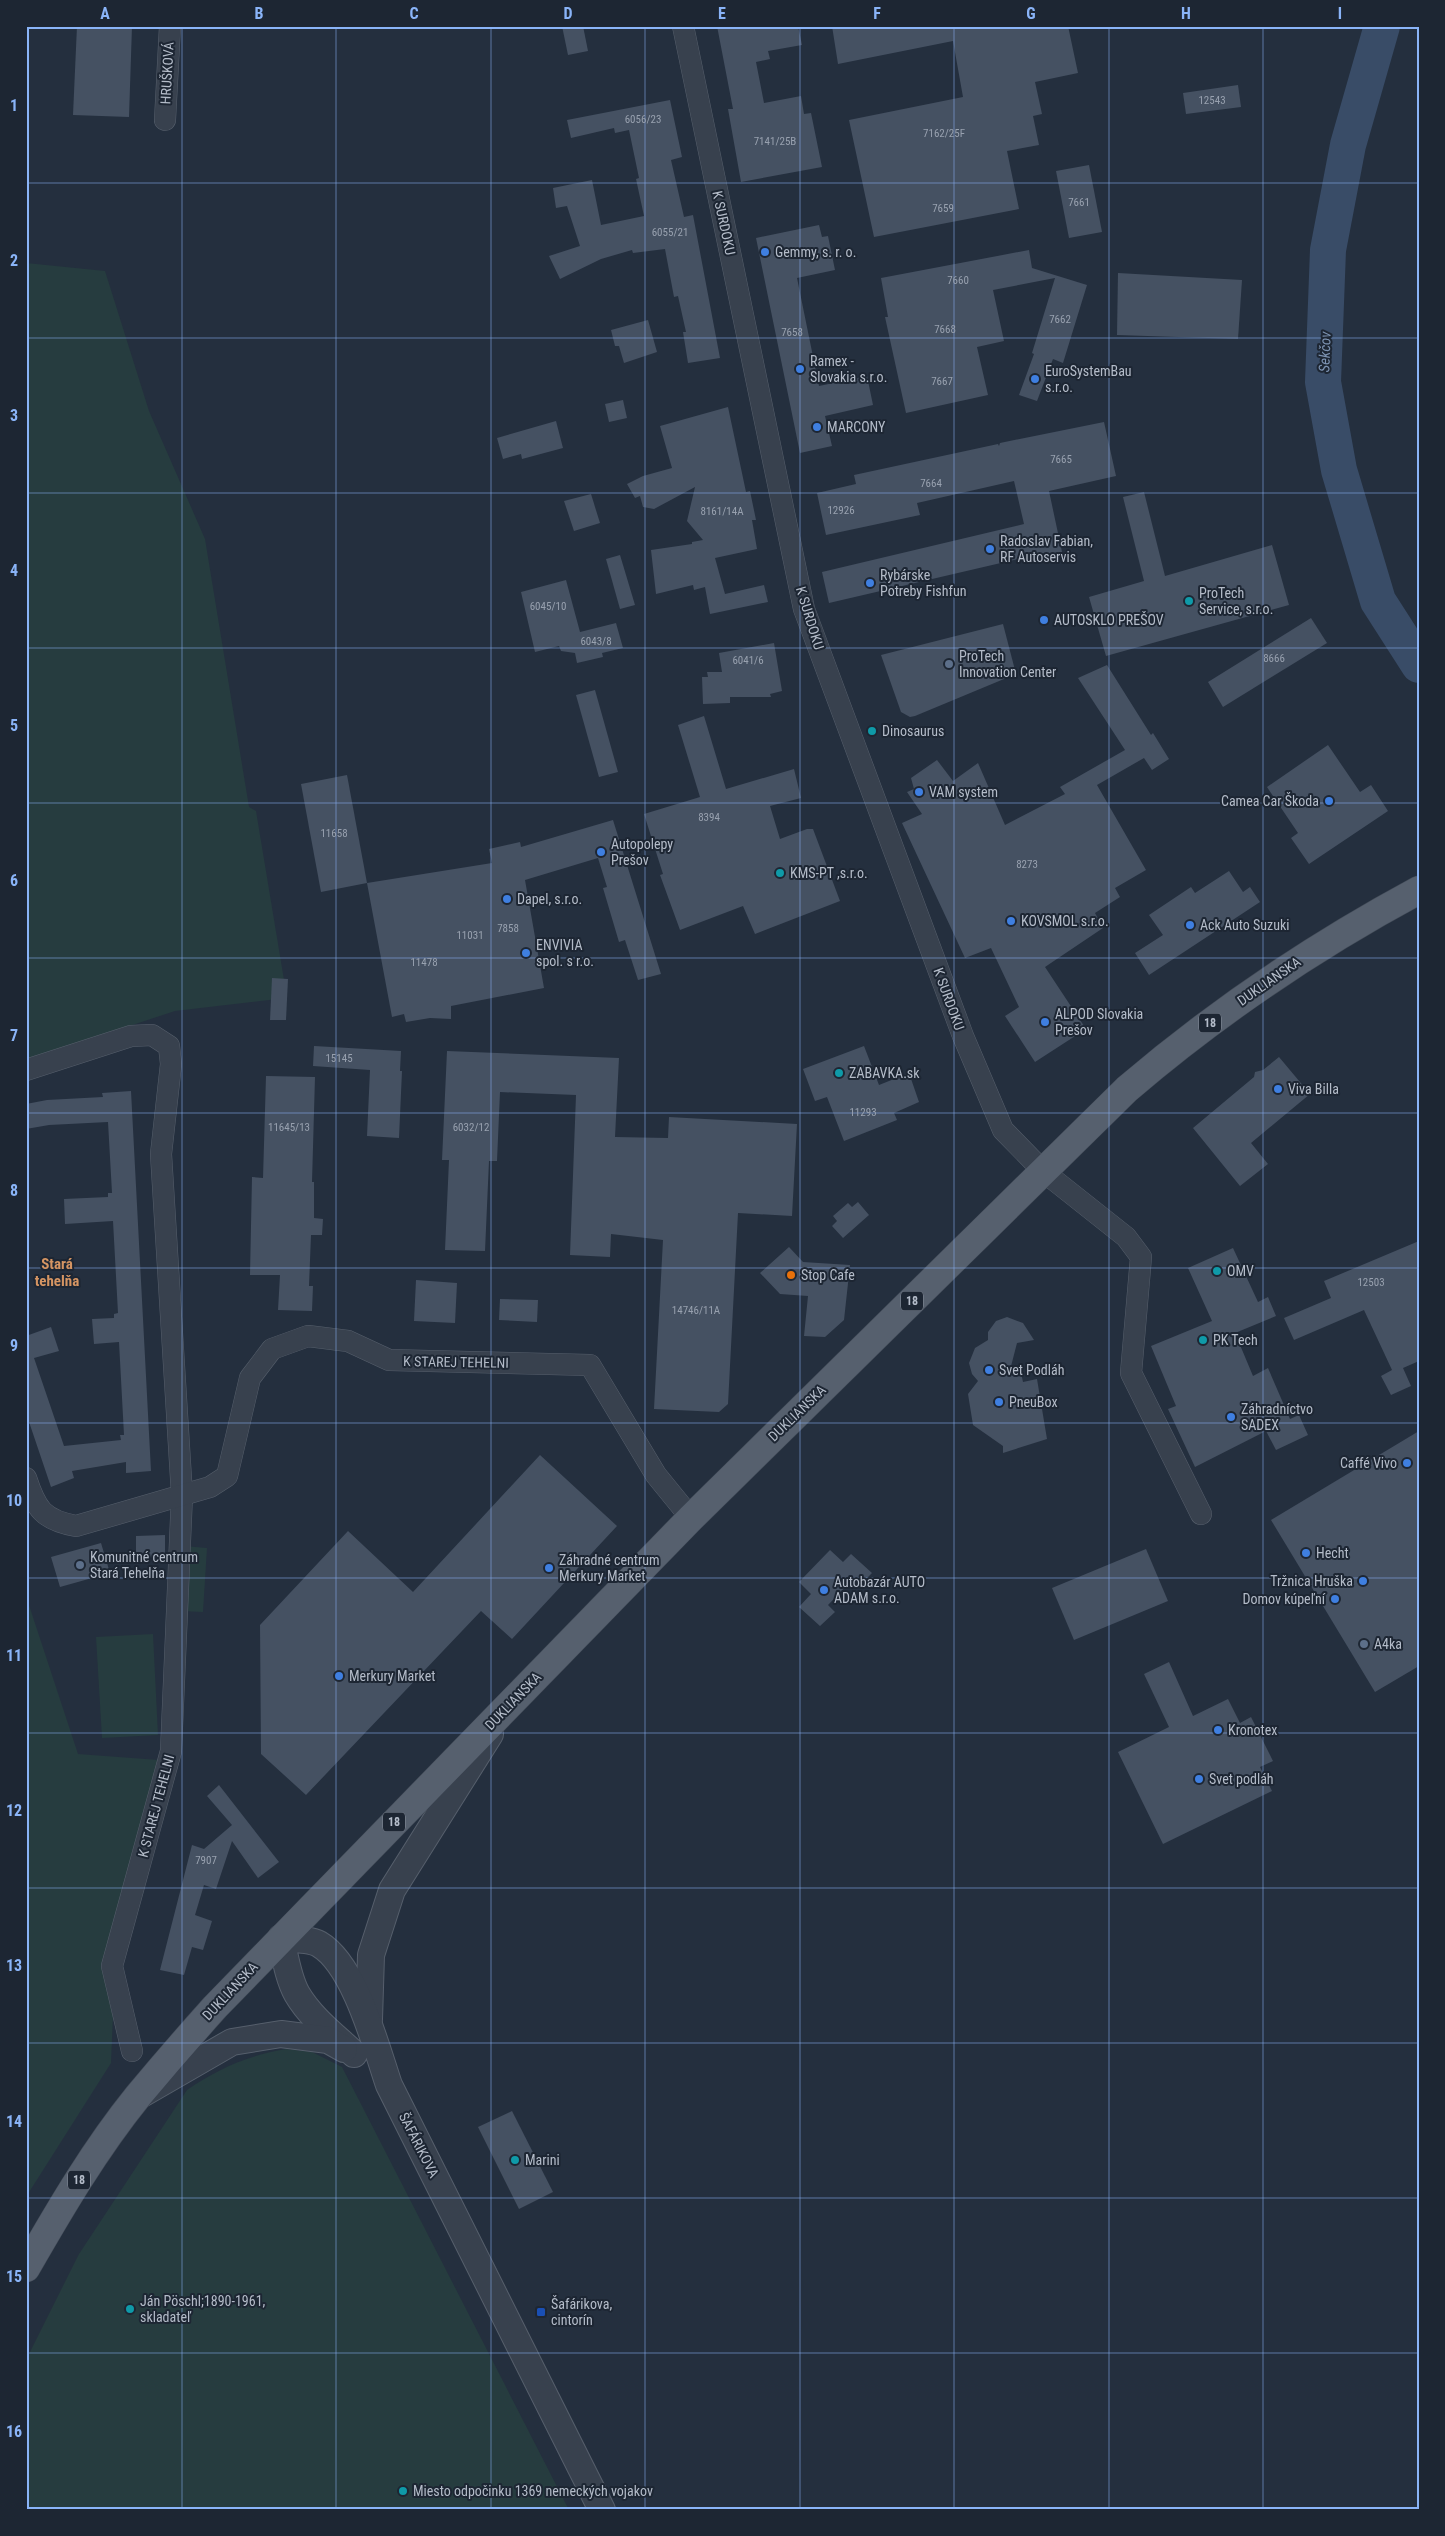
<svg xmlns="http://www.w3.org/2000/svg" width="1445" height="2536" viewBox="0 0 1445 2536" font-family="'Roboto Condensed',sans-serif">
  <style>
    .green { fill: #263c3f }
    .lines { fill: none; stroke-linecap: round; stroke-linejoin: round }
    .river { stroke: #394c67; stroke-width: 36 }
    .building { fill: #455162 }
    .minor-casing { stroke: #565f6c; stroke-width: 22 }
    .tertiary-casing { stroke: #565f6c; stroke-width: 28 }
    .primary-casing { stroke: #414a57; stroke-width: 29 }
    .minor { stroke: #38414e; stroke-width: 21 }
    .tertiary { stroke: #38414e; stroke-width: 26 }
    .primary { stroke: #56606e; stroke-width: 28 }
    .grid { fill: none; stroke: #8ab4f8; stroke-width: 1; stroke-opacity: 0.55 }
    .shop-dot { fill: #3f7fe0; stroke: #1d2633; stroke-width: 2 }
    .culture-dot { fill: #0f9aa8; stroke: #1d2633; stroke-width: 2 }
    .service-dot { fill: #5c6f8a; stroke: #1d2633; stroke-width: 2 }
    .food-dot { fill: #e8710a; stroke: #1d2633; stroke-width: 2 }
    .transit-dot { fill: #1a4fb4; stroke: #1d2633; stroke-width: 2 }
    .labels { text-anchor: middle; stroke-width: 4; stroke-linejoin: round; paint-order: stroke }
    .number-label { font-size: 11px; fill: #98a1af }
    .shield { fill: #1d2633; stroke: #878f9c; stroke-width: 1 }
    .shield-label { font-size: 12px; font-weight: bold; fill: #b4bcc9 }
    .street-label { font-size: 14px; fill: #b4bcc9; stroke: #1d2633 }
    .poi-label { font-size: 14px; fill: #b4bcc9; stroke: #1d2633; text-anchor: start }
    .water-label { font-size: 15px; font-style: italic; fill: #7c92b1; stroke: #1d2633 }
    .neighbourhood-label { font-size: 15px; font-weight: bold; fill: #d59563; stroke: #1d2633 }
    .neatline { fill: none; stroke: #8ab4f8; stroke-width: 2 }
    .grid-label { font-size: 16px; text-anchor: middle; font-weight: bold; fill: #8ab4f8 }
  </style>
  <rect width="100%" height="100%" fill="#242f3e"/>
  <g class="green">
    <polygon points="26,263 105,271 149,411 205,539 249,807 256,811 287,998 175,1011 26,1060"/>
    <polygon points="184,1546 207,1548 203,1612 180,1611"/>
    <polygon points="26,1596 78,1754 159,1760 117,1919 111,2063 26,2197"/>
    <polygon points="153,1634 158,1735 102,1738 96,1637"/>
    <path d="M286,2049l26,3 30,15 227,443h-543v-150l53,-106 108,-164c30,-21 62,-35 99,-41z"/>
  </g>
  <g class="lines">
    <polyline class="river" points="1382,26 1348,145 1328,250 1323,382 1339,470 1378,601 1419,665"/>
  </g>
  <g class="building">
    <polygon points="77,26 132,26 129,117 73,115"/>
    <polygon points="562,26 583,26 588,51 568,55"/>
    <polygon points="717,26 798,26 802,45 768,51 770,59 756,62 764,103 801,96 804,114 811,113 822,167 741,182 728,109 733,109"/>
    <polygon points="832,26 1068,26 1078,73 1035,82 1042,114 1033,116 1039,145 1007,151 1019,209 874,237 849,120 963,97 953,41 838,64"/>
    <polygon points="1238,85 1241,107 1186,114 1183,93"/>
    <polygon points="670,100 682,157 671,160 684,217 693,215 720,358 688,363 683,332 686,332 678,296 674,297 665,249 633,253 632,250 601,259 560,279 549,256 580,246 567,206 556,208 553,188 592,180 601,225 644,216 636,179 639,178 629,130 615,133 614,128 571,138 567,120"/>
    <polygon points="1089,165 1102,232 1069,238 1056,171"/>
    <polygon points="819,225 822,237 828,236 835,270 797,278 819,386 867,376 873,405 825,416 832,446 800,453 756,238"/>
    <polygon points="1029,250 1032,268 1087,285 1063,363 1053,359 1037,401 1019,395 1034,354 1032,353 1055,278 993,290 1004,341 977,347 988,395 906,413 885,317 888,317 881,278"/>
    <polygon points="1118,273 1242,280 1238,339 1117,335"/>
    <polygon points="648,320 657,352 624,363 619,346 615,346 611,330"/>
    <polygon points="623,400 627,418 609,422 605,404"/>
    <polygon points="728,407 746,492 750,491 756,520 752,520 757,549 715,558 725,594 764,585 768,602 710,614 705,587 694,590 693,585 656,594 651,550 692,544 692,542 703,540 687,521 695,487 654,509 643,507 640,496 635,498 627,484 643,476 672,468 660,426"/>
    <polygon points="556,421 563,448 522,459 521,454 503,459 497,438"/>
    <polygon points="1104,422 1116,476 1049,491 1062,552 1031,558 1031,556 829,603 822,572 1024,524 1014,481 917,503 920,515 826,535 817,493 856,484 854,475 998,444 999,446 1000,443"/>
    <polygon points="1144,492 1165,576 1272,545 1289,605 1106,656 1089,597 1144,581 1123,497"/>
    <polygon points="591,494 600,523 574,531 564,501"/>
    <polygon points="620,555 635,605 620,609 606,559"/>
    <polygon points="566,580 580,632 616,623 623,648 602,653 603,657 577,663 575,653 561,651 559,646 535,652 521,592"/>
    <polygon points="1311,618 1327,643 1223,707 1208,682"/>
    <polygon points="1003,624 1016,674 915,716 910,717 901,712 881,655"/>
    <polygon points="774,643 782,691 770,694 771,697 730,697 730,703 703,704 702,677 708,677 707,672 722,672 719,653"/>
    <polygon points="1107,665 1151,735 1153,733 1169,759 1152,770 1144,758 1097,785 1146,870 1115,888 1120,897 1095,913 1103,928 1045,967 1086,1029 1035,1062 1005,1016 1019,1007 991,948 965,958 902,823 922,814 907,792 914,789 911,778 937,760 953,781 978,763 1005,825 1065,794 1060,787 1125,750 1078,678"/>
    <polygon points="595,690 618,772 599,777 576,695"/>
    <polygon points="704,716 726,789 794,769 801,798 770,806 780,839 807,829 813,829 840,901 755,934 743,906 680,930 660,875 663,874 644,814 700,797 678,725"/>
    <polygon points="1328,745 1360,792 1371,785 1388,811 1309,864 1291,838 1298,833 1267,787"/>
    <polygon points="347,775 367,883 321,892 301,784"/>
    <polygon points="613,820 661,974 638,980 625,940 619,942 603,888 607,887 598,858 525,880 544,988 451,1006 451,1019 430,1018 406,1022 404,1014 392,1017 367,883 492,863 489,849 520,842 521,847"/>
    <polygon points="1229,871 1243,892 1250,887 1260,902 1149,975 1135,953 1163,935 1149,915 1191,887 1195,893"/>
    <polygon points="272,978 288,979 286,1020 270,1020"/>
    <polygon points="314,1046 401,1051 400,1071 402,1071 399,1138 367,1136 370,1070 313,1066"/>
    <polygon points="864,1046 879,1085 909,1073 919,1102 894,1113 897,1120 844,1141 827,1097 815,1101 803,1069"/>
    <polygon points="447,1051 619,1058 615,1137 668,1138 669,1117 797,1124 792,1216 738,1213 728,1404 719,1412 654,1409 663,1240 611,1234 610,1257 570,1255 576,1095 500,1092 497,1161 489,1161 485,1251 445,1250 449,1160 442,1160"/>
    <polygon points="1279,1057 1310,1094 1251,1143 1268,1164 1240,1186 1193,1128 1254,1077 1255,1072 1263,1070"/>
    <polygon points="266,1076 315,1077 312,1182 314,1182 314,1218 323,1219 322,1235 311,1235 309,1286 313,1286 312,1311 278,1310 280,1275 250,1275 252,1177 263,1178"/>
    <polygon points="131,1091 151,1471 126,1473 126,1462 72,1471 74,1478 51,1487 26,1413 26,1336 51,1327 59,1351 34,1358 64,1446 121,1440 120,1435 124,1435 119,1342 94,1344 92,1319 114,1318 114,1314 118,1313 113,1221 65,1224 64,1199 108,1197 108,1193 112,1193 108,1122 49,1125 26,1129 26,1104 47,1100 103,1097 102,1093"/>
    <polygon points="858,1202 869,1215 843,1238 832,1226 837,1221 833,1216 848,1203 852,1207"/>
    <polygon points="1419,1241 1419,1361 1403,1368 1411,1386 1391,1395 1381,1376 1392,1370 1364,1310 1294,1340 1284,1318 1331,1298 1324,1281"/>
    <polygon points="789,1247 803,1262 850,1265 844,1320 825,1337 804,1336 808,1296 780,1294 760,1273"/>
    <polygon points="1233,1248 1258,1302 1268,1297 1276,1316 1235,1333 1253,1376 1268,1368 1290,1419 1299,1415 1308,1435 1276,1450 1266,1431 1195,1467 1168,1409 1176,1406 1151,1346 1212,1321 1188,1268"/>
    <polygon points="416,1280 457,1283 455,1323 414,1321"/>
    <polygon points="500,1299 538,1300 537,1322 499,1320"/>
    <polygon points="1007,1317 1023,1323 1034,1340 1017,1343 1009,1374 1021,1373 1023,1382 1037,1379 1047,1439 1003,1453 1003,1446 973,1425 968,1394 978,1381 972,1374 969,1363 975,1348 988,1340 988,1332 996,1321"/>
    <polygon points="1419,1431 1419,1666 1375,1692 1271,1520"/>
    <polygon points="540,1455 617,1526 512,1639 481,1611 306,1795 261,1754 260,1625 348,1531 413,1592"/>
    <polygon points="165,1535 165,1557 136,1558 136,1536"/>
    <polygon points="101,1543 110,1573 60,1587 51,1557"/>
    <polygon points="1146,1549 1168,1601 1074,1640 1052,1588"/>
    <polygon points="830,1550 843,1562 851,1554 872,1573 859,1586 852,1580 828,1605 835,1612 820,1626 799,1607 811,1594 799,1582"/>
    <polygon points="1169,1662 1193,1716 1228,1699 1240,1723 1251,1717 1273,1761 1260,1767 1272,1791 1163,1844 1118,1752 1169,1727 1144,1674"/>
    <polygon points="219,1785 279,1862 258,1878 232,1841 216,1889 204,1885 195,1915 212,1921 203,1950 192,1947 184,1975 160,1970 192,1845 204,1849 232,1825 207,1796"/>
    <polygon points="512,2111 553,2192 519,2209 478,2127"/>
  </g>
  <g class="lines">
    <g class="minor-casing">
      <g id="minor">
        <polyline points="683,26 804,609 963,1036 1003,1130 1044,1172 1126,1237 1141,1257 1131,1373 1201,1514"/>
        <polyline points="165,120 170,26"/>
        <polyline points="26,1070 131,1036 152,1035 169,1046 171,1064 161,1154 182,1495 171,1751 112,1966 132,2051"/>
        <path d="M26,1478c10,31 17,42 50,48l134,-39 17,-11 23,-98 22,-29 36,-13 40,5 41,19 201,5 66,110 35,43"/>
      </g>
    </g>
    <g class="tertiary-casing">
      <g id="tertiary">
        <polyline points="369,2019 371,1955 392,1890 490,1734"/>
        <path d="M354,2054c-19,-18 -43,-36 -57,-60 -9,-16 -12,-38 -16,-56 10,1 29,1 38,6 36,21 57,103 70,141l213,425"/>
        <polyline points="142,2094 232,2042 281,2034 328,2040 344,2049"/>
      </g>
    </g>
    <g class="primary-casing">
      <path id="primary" d="M26,2268c34,-59 69,-119 112,-172 25,-30 51,-60 77,-89l476,-489 436,-429c90,-77 188,-143 292,-199"/>
    </g>
    <use href="#minor" class="minor"/>
    <use href="#tertiary" class="tertiary"/>
    <use href="#primary" class="primary"/>
  </g>
  <path class="grid" d="M182,26v2484M336,26v2484M491,26v2484M645,26v2484M800,26v2484M954,26v2484M1109,26v2484M1263,26v2484M26,183h1393M26,338h1393M26,493h1393M26,648h1393M26,803h1393M26,958h1393M26,1113h1393M26,1268h1393M26,1423h1393M26,1578h1393M26,1733h1393M26,1888h1393M26,2043h1393M26,2198h1393M26,2353h1393"/>
  <g class="shop-dot">
    <circle cx="765" cy="252" r="5"/>
    <circle cx="800" cy="369" r="5"/>
    <circle cx="1035" cy="379" r="5"/>
    <circle cx="817" cy="427" r="5"/>
    <circle cx="990" cy="549" r="5"/>
    <circle cx="870" cy="583" r="5"/>
    <circle cx="1044" cy="620" r="5"/>
    <circle cx="919" cy="792" r="5"/>
    <circle cx="1329" cy="801" r="5"/>
    <circle cx="601" cy="852" r="5"/>
    <circle cx="507" cy="899" r="5"/>
    <circle cx="1011" cy="921" r="5"/>
    <circle cx="1190" cy="925" r="5"/>
    <circle cx="526" cy="953" r="5"/>
    <circle cx="1045" cy="1022" r="5"/>
    <circle cx="1278" cy="1089" r="5"/>
    <circle cx="989" cy="1370" r="5"/>
    <circle cx="999" cy="1402" r="5"/>
    <circle cx="1231" cy="1417" r="5"/>
    <circle cx="1407" cy="1463" r="5"/>
    <circle cx="1306" cy="1553" r="5"/>
    <circle cx="549" cy="1568" r="5"/>
    <circle cx="1363" cy="1581" r="5"/>
    <circle cx="824" cy="1590" r="5"/>
    <circle cx="1335" cy="1599" r="5"/>
    <circle cx="339" cy="1676" r="5"/>
    <circle cx="1218" cy="1730" r="5"/>
    <circle cx="1199" cy="1779" r="5"/>
  </g>
  <g class="culture-dot">
    <circle cx="1189" cy="601" r="5"/>
    <circle cx="872" cy="731" r="5"/>
    <circle cx="780" cy="873" r="5"/>
    <circle cx="839" cy="1073" r="5"/>
    <circle cx="1217" cy="1271" r="5"/>
    <circle cx="1203" cy="1340" r="5"/>
    <circle cx="515" cy="2160" r="5"/>
    <circle cx="130" cy="2309" r="5"/>
    <circle cx="403" cy="2491" r="5"/>
  </g>
  <g class="service-dot">
    <circle cx="949" cy="664" r="5"/>
    <circle cx="80" cy="1565" r="5"/>
    <circle cx="1364" cy="1644" r="5"/>
  </g>
  <circle class="food-dot" cx="791" cy="1275" r="5"/>
  <rect class="transit-dot" x="536" y="2307" width="10" height="10" rx="2.5"/>
  <g class="labels">
    <g class="number-label">
      <text x="1212" y="104">12543</text>
      <text x="643" y="123">6056/23</text>
      <text x="944" y="137">7162/25F</text>
      <text x="775" y="145">7141/25B</text>
      <text x="1079" y="206">7661</text>
      <text x="943" y="212">7659</text>
      <text x="670" y="236">6055/21</text>
      <text x="958" y="284">7660</text>
      <text x="1060" y="323">7662</text>
      <text x="945" y="333">7668</text>
      <text x="792" y="336">7658</text>
      <text x="942" y="385">7667</text>
      <text x="1061" y="463">7665</text>
      <text x="931" y="487">7664</text>
      <text x="841" y="514">12926</text>
      <text x="722" y="515">8161/14A</text>
      <text x="548" y="610">6045/10</text>
      <text x="596" y="645">6043/8</text>
      <text x="1274" y="662">8666</text>
      <text x="748" y="664">6041/6</text>
      <text x="709" y="821">8394</text>
      <text x="334" y="837">11658</text>
      <text x="1027" y="868">8273</text>
      <text x="508" y="932">7858</text>
      <text x="470" y="939">11031</text>
      <text x="424" y="966">11478</text>
      <text x="339" y="1062">15145</text>
      <text x="863" y="1116">11293</text>
      <text x="289" y="1131">11645/13</text>
      <text x="471" y="1131">6032/12</text>
      <text x="1371" y="1286">12503</text>
      <text x="696" y="1314">14746/11A</text>
      <text x="206" y="1864">7907</text>
    </g>
    <g class="shield">
      <rect x="1199" y="1013.5" width="22" height="19" rx="4"/>
      <rect x="901" y="1291.5" width="22" height="19" rx="4"/>
      <rect x="383" y="1812.5" width="22" height="19" rx="4"/>
      <rect x="68" y="2170.5" width="22" height="19" rx="4"/>
    </g>
    <g class="shield-label">
      <text x="1210" y="1027">18</text>
      <text x="912" y="1305">18</text>
      <text x="394" y="1826">18</text>
      <text x="79" y="2184">18</text>
    </g>
    <g class="street-label">
      <text transform="translate(167 73) rotate(-87)" y="5">HRUŠKOVÁ</text>
      <text transform="translate(724 223) rotate(78)" y="5">K SURDOKU</text>
      <text transform="translate(810 618) rotate(73)" y="5">K SURDOKU</text>
      <text transform="translate(1269 981) rotate(-35)" y="5">DUKLIANSKA</text>
      <text transform="translate(949 999) rotate(70)" y="5">K SURDOKU</text>
      <text transform="translate(456 1362) rotate(1)" y="5">K STAREJ TEHELNI</text>
      <text transform="translate(797 1413) rotate(-44)" y="5">DUKLIANSKA</text>
      <text transform="translate(513 1701) rotate(-46)" y="5">DUKLIANSKA</text>
      <text transform="translate(156 1806) rotate(-75)" y="5">K STAREJ TEHELNI</text>
      <text transform="translate(230 1991) rotate(-47)" y="5">DUKLIANSKA</text>
      <text transform="translate(419 2145) rotate(63)" y="5">ŠAFÁRIKOVA</text>
    </g>
    <g class="poi-label">
      <text x="775" y="257">Gemmy, s. r. o.</text>
      <text x="810" y="366">Ramex -<tspan x="810" dy="16">Slovakia s.r.o.</tspan></text>
      <text x="1045" y="376">EuroSystemBau<tspan x="1045" dy="16">s.r.o.</tspan></text>
      <text x="827" y="432">MARCONY</text>
      <text x="1000" y="546">Radoslav Fabian,<tspan x="1000" dy="16">RF Autoservis</tspan></text>
      <text x="880" y="580">Rybárske<tspan x="880" dy="16">Potreby Fishfun</tspan></text>
      <text x="1199" y="598">ProTech<tspan x="1199" dy="16">Service, s.r.o.</tspan></text>
      <text x="1054" y="625">AUTOSKLO PREŠOV</text>
      <text x="959" y="661">ProTech<tspan x="959" dy="16">Innovation Center</tspan></text>
      <text x="882" y="736">Dinosaurus</text>
      <text x="929" y="797">VAM system</text>
      <text x="1319" y="806" text-anchor="end">Camea Car Škoda</text>
      <text x="611" y="849">Autopolepy<tspan x="611" dy="16">Prešov</tspan></text>
      <text x="790" y="878">KMS-PT ,s.r.o.</text>
      <text x="517" y="904">Dapel, s.r.o.</text>
      <text x="1021" y="926">KOVSMOL s.r.o.</text>
      <text x="1200" y="930">Ack Auto Suzuki</text>
      <text x="536" y="950">ENVIVIA<tspan x="536" dy="16">spol. s r.o.</tspan></text>
      <text x="1055" y="1019">ALPOD Slovakia<tspan x="1055" dy="16">Prešov</tspan></text>
      <text x="849" y="1078">ZABAVKA.sk</text>
      <text x="1288" y="1094">Viva Billa</text>
      <text x="1227" y="1276">OMV</text>
      <text x="801" y="1280">Stop Cafe</text>
      <text x="1213" y="1345">PK Tech</text>
      <text x="999" y="1375">Svet Podláh</text>
      <text x="1009" y="1407">PneuBox</text>
      <text x="1241" y="1414">Záhradníctvo<tspan x="1241" dy="16">SADEX</tspan></text>
      <text x="1397" y="1468" text-anchor="end">Caffé Vivo</text>
      <text x="1316" y="1558">Hecht</text>
      <text x="90" y="1562">Komunitné centrum<tspan x="90" dy="16">Stará Tehelňa</tspan></text>
      <text x="559" y="1565">Záhradné centrum<tspan x="559" dy="16">Merkury Market</tspan></text>
      <text x="1353" y="1586" text-anchor="end">Tržnica Hruška</text>
      <text x="834" y="1587">Autobazár AUTO<tspan x="834" dy="16">ADAM s.r.o.</tspan></text>
      <text x="1325" y="1604" text-anchor="end">Domov kúpeľní</text>
      <text x="1374" y="1649">A4ka</text>
      <text x="349" y="1681">Merkury Market</text>
      <text x="1228" y="1735">Kronotex</text>
      <text x="1209" y="1784">Svet podláh</text>
      <text x="525" y="2165">Marini</text>
      <text x="140" y="2306">Ján Pöschl;1890-1961,<tspan x="140" dy="16">skladateľ</tspan></text>
      <text x="551" y="2309">Šafárikova,<tspan x="551" dy="16">cintorín</tspan></text>
      <text x="413" y="2496">Miesto odpočinku 1369 nemeckých vojakov</text>
    </g>
    <g class="water-label">
      <text transform="translate(1325 352) rotate(-88)" y="5">Sekčov</text>
    </g>
    <g class="neighbourhood-label">
      <text x="57" y="1269">Stará<tspan x="57" dy="17">tehelňa</tspan></text>
    </g>
  </g>
  <rect width="1445" height="2536" fill="none" stroke="#1d2633" stroke-width="55"/>
  <rect x="28" y="28" width="1390" height="2480" class="neatline"/>
  <g class="grid-label">
    <text x="105" y="19">A</text>
    <text x="259" y="19">B</text>
    <text x="414" y="19">C</text>
    <text x="568" y="19">D</text>
    <text x="722" y="19">E</text>
    <text x="877" y="19">F</text>
    <text x="1031" y="19">G</text>
    <text x="1186" y="19">H</text>
    <text x="1340" y="19">I</text>
    <text x="14" y="111">1</text>
    <text x="14" y="266">2</text>
    <text x="14" y="421">3</text>
    <text x="14" y="576">4</text>
    <text x="14" y="731">5</text>
    <text x="14" y="886">6</text>
    <text x="14" y="1041">7</text>
    <text x="14" y="1196">8</text>
    <text x="14" y="1351">9</text>
    <text x="14" y="1506">10</text>
    <text x="14" y="1661">11</text>
    <text x="14" y="1816">12</text>
    <text x="14" y="1971">13</text>
    <text x="14" y="2127">14</text>
    <text x="14" y="2282">15</text>
    <text x="14" y="2437">16</text>
  </g>
</svg>
